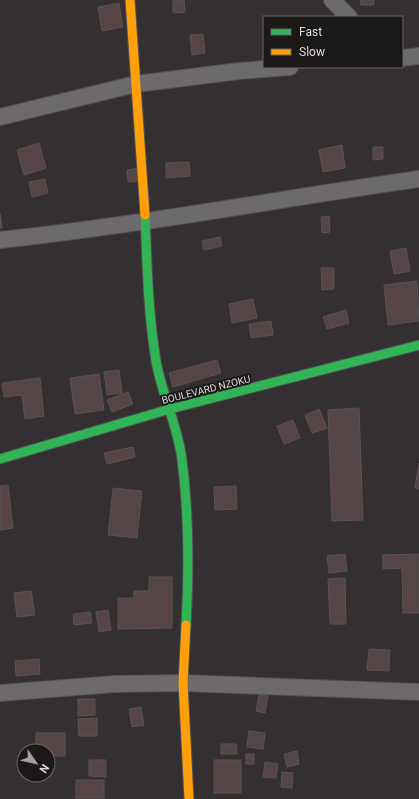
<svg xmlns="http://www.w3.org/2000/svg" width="419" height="799" viewBox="0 0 419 799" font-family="Roboto,sans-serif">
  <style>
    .building { fill: #574447; stroke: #575455 }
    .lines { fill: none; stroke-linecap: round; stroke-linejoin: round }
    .street-casing { stroke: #524f50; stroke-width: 18 }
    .fast-casing { stroke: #524f50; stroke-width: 11 }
    .slow-casing { stroke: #524f50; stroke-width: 11 }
    .street { stroke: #6c6a6a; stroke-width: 16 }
    .fast { stroke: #30b455; stroke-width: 9 }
    .slow { stroke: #ff9f0a; stroke-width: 9 }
    .labels { text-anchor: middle; stroke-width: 4; stroke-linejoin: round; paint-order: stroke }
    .street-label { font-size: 10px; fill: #dfdbdb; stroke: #1b1818 }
  </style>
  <rect width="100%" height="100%" fill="#343031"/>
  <g class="building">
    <polygon points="173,0 184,0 185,12 173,13"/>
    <polygon points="360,0 374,0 374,5 361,5"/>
    <polygon points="119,3 123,27 102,31 98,7"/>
    <polygon points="203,34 205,53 192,55 190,35"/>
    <polygon points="39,143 46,168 24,175 17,150"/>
    <polygon points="342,145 345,168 323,172 319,150"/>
    <polygon points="373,147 383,147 383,159 373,160"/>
    <polygon points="189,162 190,176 166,178 166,163"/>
    <polygon points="140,168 142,181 128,182 127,170"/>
    <polygon points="45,179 48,193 32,197 29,182"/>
    <polygon points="0,213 2,228 0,228"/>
    <polygon points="329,216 330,232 322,233 321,217"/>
    <polygon points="220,237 222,246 204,250 202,241"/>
    <polygon points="406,248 410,271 394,274 390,251"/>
    <polygon points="321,268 334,268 334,289 322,290"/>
    <polygon points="417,281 419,321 388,325 384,285"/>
    <polygon points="253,299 257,318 232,323 229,304"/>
    <polygon points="346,310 349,323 327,329 323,317"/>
    <polygon points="271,321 273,335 251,338 249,324"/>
    <polygon points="217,360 221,373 173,387 169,373"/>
    <polygon points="119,370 122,393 107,395 104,372"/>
    <polygon points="99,374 104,410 75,414 70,378"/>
    <polygon points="40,378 44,416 25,419 22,395 4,397 2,383"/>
    <polygon points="128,392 133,404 112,412 107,400"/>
    <polygon points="359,408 363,520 332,521 328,410"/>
    <polygon points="319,409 327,428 312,433 305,415"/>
    <polygon points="293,420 300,438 284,444 277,426"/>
    <polygon points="133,447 135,457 107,464 104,453"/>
    <polygon points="419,463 419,489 415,488"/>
    <polygon points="8,485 13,528 0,530 0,486"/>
    <polygon points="236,486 237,509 215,510 214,487"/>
    <polygon points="113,488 142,491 137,538 108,535"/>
    <polygon points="345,554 347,571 329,573 327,556"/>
    <polygon points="419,554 419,613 403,613 402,568 383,569 383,555"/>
    <polygon points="149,577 172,577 172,628 118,629 118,598 134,598 134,591 149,591"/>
    <polygon points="345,578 346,624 330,624 328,579"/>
    <polygon points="31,591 35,615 17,617 14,593"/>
    <polygon points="108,610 111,630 99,632 96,612"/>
    <polygon points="90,612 92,623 74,625 73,614"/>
    <polygon points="369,649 390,650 389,671 367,670"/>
    <polygon points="39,659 40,674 16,676 15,661"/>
    <polygon points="259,695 268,696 265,713 256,711"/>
    <polygon points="78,699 95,699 95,715 78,716"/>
    <polygon points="141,707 144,725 132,727 129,709"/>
    <polygon points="97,718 97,736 79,736 78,719"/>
    <polygon points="249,731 265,733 263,749 247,747"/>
    <polygon points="36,733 65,733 65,756 48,756 48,751 36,751"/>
    <polygon points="221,744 236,744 237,754 221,754"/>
    <polygon points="297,751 299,764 287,767 284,754"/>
    <rect x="246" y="754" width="8" height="10"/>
    <polygon points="89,760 106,760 106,777 89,776"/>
    <rect x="214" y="760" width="27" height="33"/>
    <polygon points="265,762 278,764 276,778 263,777"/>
    <polygon points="282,772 293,773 292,788 281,787"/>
    <rect x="76" y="780" width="28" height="18"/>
  </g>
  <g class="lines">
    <g class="street-casing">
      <g id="street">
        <polyline points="332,0 349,17"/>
        <polyline points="402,58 419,56"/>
        <polyline points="0,117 136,84 239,71 290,67"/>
        <path d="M0,240c140,-15 279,-41 419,-61"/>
        <polyline points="0,693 115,684 183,683 419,692"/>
      </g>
    </g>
    <g class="fast-casing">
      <g id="fast">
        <path d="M145,215c2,49 3,97 11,146 6,34 22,65 26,99 7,54 7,111 4,165"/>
        <polyline points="0,459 170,409 419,345"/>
      </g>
    </g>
    <g class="slow-casing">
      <g id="slow">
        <polyline points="130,0 145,215"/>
        <polyline points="186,625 183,683 189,799"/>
      </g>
    </g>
    <use href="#street" class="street"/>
    <use href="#fast" class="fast"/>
    <use href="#slow" class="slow"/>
  </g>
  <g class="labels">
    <g class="street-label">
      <text transform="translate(206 389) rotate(-14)" y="4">BOULEVARD NZOKU</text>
    </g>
  </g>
  <rect x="263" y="16" width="140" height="52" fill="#1b1818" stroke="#696666"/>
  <rect x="271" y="29" width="20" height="6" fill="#30b455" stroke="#696666"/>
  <text x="299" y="36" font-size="12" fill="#dfdbdb">Fast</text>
  <rect x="271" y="49" width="20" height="6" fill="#ff9f0a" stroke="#696666"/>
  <text x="299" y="56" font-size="12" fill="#dfdbdb">Slow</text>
  <g transform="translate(36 763) rotate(124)"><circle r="19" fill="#1b1818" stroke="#696666"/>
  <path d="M0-3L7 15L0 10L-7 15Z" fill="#a39fa0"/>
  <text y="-6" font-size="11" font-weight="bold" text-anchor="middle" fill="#dfdbdb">N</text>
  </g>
</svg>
